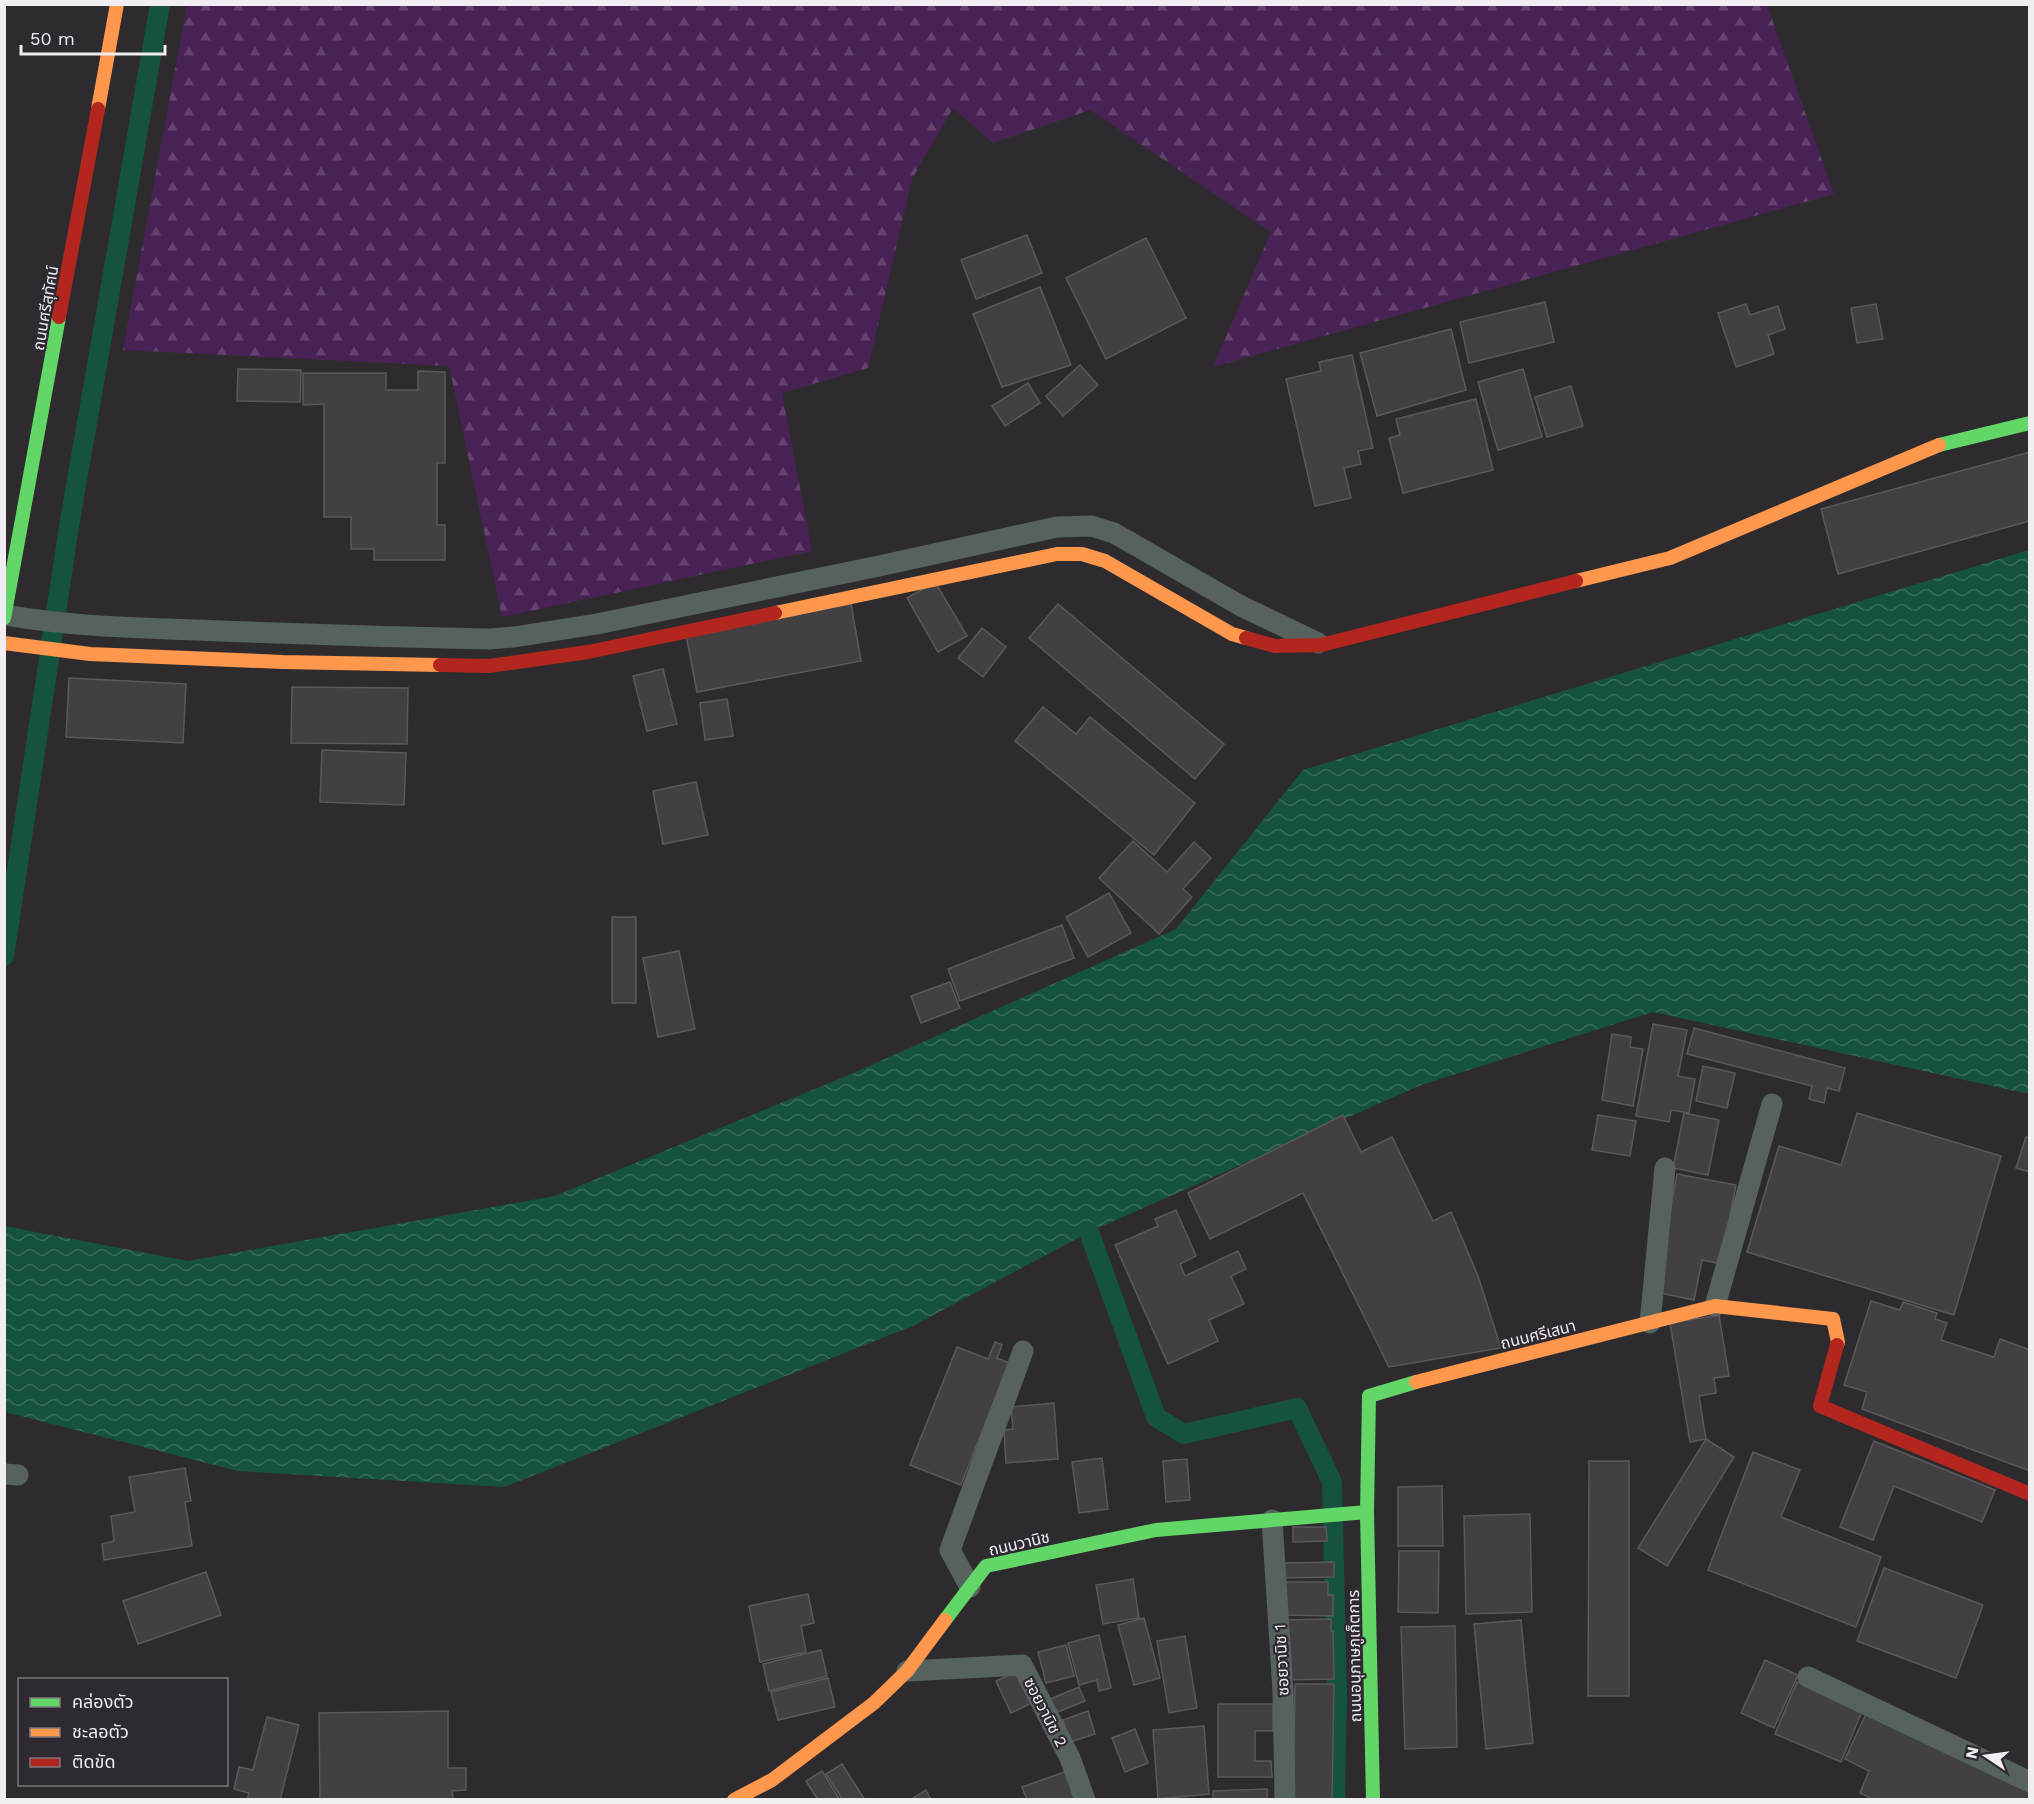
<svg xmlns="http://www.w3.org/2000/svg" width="2034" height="1804" viewBox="0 0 2034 1804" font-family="'Work Sans','Noto Sans Thai',sans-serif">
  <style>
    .forest { fill: url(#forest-firs) }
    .water { fill: url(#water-waves) }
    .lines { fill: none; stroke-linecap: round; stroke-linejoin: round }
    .canal { stroke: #15533e; stroke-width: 20 }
    .building { fill: #424042; stroke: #5b585c; stroke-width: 1.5 }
    .street { stroke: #56625e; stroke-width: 21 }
    .fast { stroke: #63d668; stroke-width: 14 }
    .slow { stroke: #ff974d; stroke-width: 14 }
    .jam { stroke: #b3261e; stroke-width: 14 }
    .labels { text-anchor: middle; stroke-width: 4.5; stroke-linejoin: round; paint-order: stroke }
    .street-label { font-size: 16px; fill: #f1edf2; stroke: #2f2931 }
  </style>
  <defs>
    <pattern id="forest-firs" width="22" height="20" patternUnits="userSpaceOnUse" patternTransform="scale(1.5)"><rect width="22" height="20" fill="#482155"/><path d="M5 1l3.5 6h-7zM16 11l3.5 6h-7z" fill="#63426e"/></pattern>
    <pattern id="water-waves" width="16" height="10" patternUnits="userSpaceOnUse" patternTransform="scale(1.5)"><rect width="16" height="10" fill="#15533e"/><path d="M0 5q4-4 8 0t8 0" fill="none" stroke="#386c5a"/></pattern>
  </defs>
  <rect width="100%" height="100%" fill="#2e2b2f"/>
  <polygon class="forest" points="187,5 1767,5 1834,194 1213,367 1271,232 1090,110 993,143 953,108 912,179 868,368 782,393 812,551 502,617 449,366 123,350"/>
  <polygon class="water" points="2029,550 2029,1094 1653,1012 1421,1085 1089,1232 913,1326 504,1487 238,1471 5,1412 4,1226 188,1261 555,1196 849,1075 1176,929 1303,770"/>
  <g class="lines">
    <g class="canal">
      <polyline points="4,956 70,520 160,4"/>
      <polyline points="1089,1232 1156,1417 1184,1434 1297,1408 1332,1482 1337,1695 1335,1800"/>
    </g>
  </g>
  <g class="building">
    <polygon points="1027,235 1042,273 976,299 961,260"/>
    <polygon points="1146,238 1186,318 1106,359 1066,278"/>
    <polygon points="1040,287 1071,365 1002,387 973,314"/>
    <polygon points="1545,302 1554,342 1469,363 1460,322"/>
    <polygon points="1746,304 1750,315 1778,306 1785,329 1768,335 1774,354 1736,367 1718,313"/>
    <polygon points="1876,304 1883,339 1857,343 1851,308"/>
    <polygon points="1451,329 1466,390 1377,416 1360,353"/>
    <polygon points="1352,355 1373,448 1358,451 1361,464 1344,468 1351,498 1315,506 1286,379 1321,371 1319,362"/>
    <polygon points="1080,365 1098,385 1063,416 1046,396"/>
    <polygon points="238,369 301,370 300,402 237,401"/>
    <polygon points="1523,369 1542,437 1498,450 1478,382"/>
    <polygon points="418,371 445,372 445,463 437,463 437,525 445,525 445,560 374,560 374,549 351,549 351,517 324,517 324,404 303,405 303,373 386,373 386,390 418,390"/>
    <polygon points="1028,383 1040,403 1005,426 992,406"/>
    <polygon points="1571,386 1583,426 1547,437 1535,397"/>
    <polygon points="1476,399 1493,470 1403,493 1389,438 1400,435 1396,419"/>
    <polygon points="2030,452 2030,521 1838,574 1821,509"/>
    <polygon points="935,582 967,636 938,652 907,598"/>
    <polygon points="851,604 861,661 697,692 686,635"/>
    <polygon points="1058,604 1224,744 1195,779 1029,638"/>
    <polygon points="982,628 1006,647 983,677 958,658"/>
    <polygon points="663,669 677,724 647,731 633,676"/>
    <polygon points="69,678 186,684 183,743 66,737"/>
    <polygon points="292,687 408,688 407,744 291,743"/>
    <polygon points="727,699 733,736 705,740 700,703"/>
    <polygon points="1043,707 1076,734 1090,717 1195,803 1154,855 1015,741"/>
    <polygon points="322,750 406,753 404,805 320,802"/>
    <polygon points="696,782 708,835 663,844 653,791"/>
    <polygon points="1133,841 1167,872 1194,842 1211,858 1183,889 1192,897 1159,934 1099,878"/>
    <polygon points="1109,893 1131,933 1088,957 1066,917"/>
    <rect x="612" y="917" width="24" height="86"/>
    <polygon points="1062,925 1074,958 960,1001 948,969"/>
    <polygon points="679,951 695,1029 658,1037 643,958"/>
    <polygon points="950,982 960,1008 921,1023 911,996"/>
    <polygon points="1653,1024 1687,1030 1678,1076 1695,1079 1689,1113 1671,1110 1669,1122 1636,1116"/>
    <polygon points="1694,1028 1845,1068 1839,1091 1827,1088 1824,1103 1809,1099 1812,1086 1687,1054"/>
    <polygon points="1612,1034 1631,1037 1630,1047 1643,1049 1633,1106 1602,1100"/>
    <polygon points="1703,1066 1735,1073 1727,1108 1696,1101"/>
    <polygon points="1684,1113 1719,1120 1708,1175 1673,1168"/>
    <polygon points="1857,1113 2001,1156 1954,1315 1747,1252 1779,1146 1841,1165"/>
    <polygon points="1343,1115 1361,1152 1392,1137 1433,1221 1451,1212 1478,1276 1501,1348 1389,1367 1303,1193 1210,1239 1188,1193"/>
    <polygon points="1598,1115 1636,1121 1630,1156 1592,1150"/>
    <polygon points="2026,1137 2030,1138 2030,1172 2016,1168"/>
    <polygon points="1677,1174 1736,1185 1721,1264 1702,1260 1694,1300 1655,1292"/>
    <polygon points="1176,1210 1196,1256 1180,1264 1185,1276 1238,1251 1246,1269 1231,1276 1244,1304 1209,1320 1218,1341 1168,1364 1115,1245 1158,1226 1155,1219"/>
    <polygon points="1871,1301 1900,1310 1903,1302 1937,1313 1935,1319 1947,1323 1941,1340 1994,1357 2000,1339 2030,1350 2030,1471 1862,1409 1867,1392 1844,1385"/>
    <polygon points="1719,1315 1729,1376 1714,1378 1716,1393 1699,1396 1706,1439 1690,1442 1670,1323"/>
    <polygon points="995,1342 1002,1345 997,1358 1009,1363 961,1485 910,1465 957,1347 988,1359"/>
    <polygon points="1054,1403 1058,1459 1006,1463 1004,1430 1013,1429 1011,1407"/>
    <polygon points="1706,1439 1734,1457 1667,1566 1638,1548"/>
    <polygon points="1874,1441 1995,1490 1982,1522 1894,1486 1873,1540 1840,1527"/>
    <polygon points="1753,1452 1800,1470 1781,1517 1881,1557 1856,1627 1708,1570"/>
    <polygon points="1102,1458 1108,1509 1079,1513 1072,1462"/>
    <polygon points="1187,1459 1190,1500 1166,1502 1163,1461"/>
    <polygon points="1589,1461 1629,1461 1629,1696 1588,1696"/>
    <polygon points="185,1468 191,1501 185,1502 192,1546 104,1560 102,1544 114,1541 111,1516 135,1512 129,1477"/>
    <polygon points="1442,1486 1443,1546 1398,1546 1398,1487"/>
    <polygon points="1530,1514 1532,1612 1466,1614 1464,1516"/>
    <polygon points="1293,1527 1326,1527 1327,1541 1293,1542"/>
    <polygon points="1399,1551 1439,1551 1438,1613 1398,1612"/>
    <polygon points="1334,1562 1334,1577 1281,1578 1281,1563"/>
    <polygon points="1884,1568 1983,1605 1956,1678 1857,1641"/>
    <polygon points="206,1572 221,1615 138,1644 123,1601"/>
    <polygon points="1133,1579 1139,1618 1103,1624 1096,1585"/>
    <polygon points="1285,1582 1328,1582 1328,1595 1333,1595 1333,1616 1284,1615"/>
    <polygon points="808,1594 814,1623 801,1626 806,1652 760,1662 749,1606"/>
    <polygon points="1144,1618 1160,1678 1134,1685 1118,1625"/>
    <polygon points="1331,1619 1331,1631 1333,1631 1334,1679 1285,1680 1284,1620"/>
    <polygon points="1521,1620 1533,1743 1486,1749 1474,1624"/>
    <polygon points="1455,1626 1457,1747 1405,1749 1401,1627"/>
    <polygon points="1099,1635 1111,1688 1099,1691 1097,1680 1079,1685 1068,1643"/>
    <polygon points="1185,1636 1197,1708 1169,1713 1157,1641"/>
    <polygon points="1066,1645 1074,1676 1046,1683 1038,1652"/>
    <polygon points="821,1650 827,1676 769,1691 763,1664"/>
    <polygon points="1765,1660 1798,1675 1774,1728 1741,1713"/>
    <polygon points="1018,1671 1032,1703 1011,1713 996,1681"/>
    <polygon points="828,1678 835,1707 778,1720 771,1692"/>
    <polygon points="1797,1682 1863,1709 1841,1762 1775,1734"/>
    <polygon points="1295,1684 1334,1684 1332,1800 1293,1800"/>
    <polygon points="1079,1687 1085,1701 1053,1714 1048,1700"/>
    <polygon points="1218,1704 1273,1704 1273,1731 1255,1731 1255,1761 1271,1761 1272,1777 1218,1777"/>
    <polygon points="448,1711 448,1768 466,1768 466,1790 452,1791 453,1800 320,1800 319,1713"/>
    <polygon points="1088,1711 1095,1734 1070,1742 1063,1720"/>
    <polygon points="1867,1712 2030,1788 2030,1800 1874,1800 1860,1793 1869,1771 1845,1759"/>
    <polygon points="267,1717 299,1725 280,1800 247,1800 249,1793 234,1789 239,1767 253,1770"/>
    <polygon points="1204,1726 1209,1794 1158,1799 1153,1730"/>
    <polygon points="1135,1729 1148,1763 1125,1772 1112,1738"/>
    <polygon points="842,1764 865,1800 843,1800 826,1774"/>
    <polygon points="1070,1770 1080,1800 1027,1800 1022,1787"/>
    <polygon points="822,1771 840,1800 818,1800 806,1781"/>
    <polygon points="1267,1789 1267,1800 1213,1800 1213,1791"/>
    <polygon points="926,1790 931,1800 910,1800"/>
  </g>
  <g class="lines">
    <g class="street">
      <path d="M5,615c63,11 127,13 192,15 97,4 195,7 292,9l25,-2 83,-13 282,-58 178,-39 34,-1 23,7 127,73 77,37"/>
      <polyline points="1715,1306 1772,1104"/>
      <polyline points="1650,1323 1665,1168"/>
      <polyline points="4,1474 18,1475"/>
      <polyline points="1272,1520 1283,1691 1285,1800"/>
      <polyline points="970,1587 950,1550 1023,1351"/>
      <polyline points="907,1671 1022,1665 1070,1758 1085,1800"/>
      <polyline points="1808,1677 2030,1782"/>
    </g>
    <g class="fast">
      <polyline points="1939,445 2030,423"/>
      <polyline points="4,618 59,317"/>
      <polyline points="945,1620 986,1566 1156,1530 1367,1512"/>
      <polyline points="1373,1800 1367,1512 1369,1396 1416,1382"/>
    </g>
    <g class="slow">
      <polyline points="98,109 117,4"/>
      <polyline points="1576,581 1670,558 1939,445"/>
      <polyline points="775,613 1057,554 1082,554 1105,561 1232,634 1246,638"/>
      <polyline points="4,643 90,654 283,662 440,665"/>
      <polyline points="1416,1382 1715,1306 1833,1319 1838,1342 1837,1345"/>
      <polyline points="734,1800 772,1780 874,1703 907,1671 945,1620"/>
    </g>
    <g class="jam">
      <polyline points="59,317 98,109"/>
      <polyline points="1246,638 1275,646 1321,645 1576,581"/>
      <polyline points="440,665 489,666 588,652 775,613"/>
      <polyline points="1837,1345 1820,1406 2030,1494"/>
    </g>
  </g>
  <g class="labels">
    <g class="street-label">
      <text transform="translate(45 308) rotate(-80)" y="6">ถนนศรีสุทัศน์</text>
      <text transform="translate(1538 1334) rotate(-14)" y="6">ถนนศรีเสนา</text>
      <text transform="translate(1019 1543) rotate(-13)" y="6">ถนนวานิช</text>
      <text transform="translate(1354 1656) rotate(-91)" y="6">ถนนอนุภาษภูเก็ตการ</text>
      <text transform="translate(1281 1660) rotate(-93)" y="6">ซอยวานิช 1</text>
      <text transform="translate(1046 1712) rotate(63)" y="6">ซอยวานิช 2</text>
    </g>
  </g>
  <rect width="2034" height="1804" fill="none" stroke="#f1edf2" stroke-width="12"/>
  <rect x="18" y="1678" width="210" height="108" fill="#2f2931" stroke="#7d777e" stroke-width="1.5"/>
  <rect x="30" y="1698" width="30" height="9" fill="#63d668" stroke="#7d777e" stroke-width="1.5"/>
  <text x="72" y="1708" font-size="18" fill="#f1edf2">คล่องตัว</text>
  <rect x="30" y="1728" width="30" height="9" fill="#ff974d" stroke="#7d777e" stroke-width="1.5"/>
  <text x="72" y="1738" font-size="18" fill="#f1edf2">ชะลอตัว</text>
  <rect x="30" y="1758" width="30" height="9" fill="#b3261e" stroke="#7d777e" stroke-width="1.5"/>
  <text x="72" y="1768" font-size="18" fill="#f1edf2">ติดขัด</text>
  <g transform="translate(1986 1756) rotate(283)" stroke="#2f2931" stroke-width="4.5" paint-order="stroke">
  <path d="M0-4.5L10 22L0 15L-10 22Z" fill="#f1edf2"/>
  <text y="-9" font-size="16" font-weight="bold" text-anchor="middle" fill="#f1edf2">N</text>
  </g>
  <path d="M21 45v9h144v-9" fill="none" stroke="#f1edf2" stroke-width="3"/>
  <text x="30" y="45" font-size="18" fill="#f1edf2" stroke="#2f2931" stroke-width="4.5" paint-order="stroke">50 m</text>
</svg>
